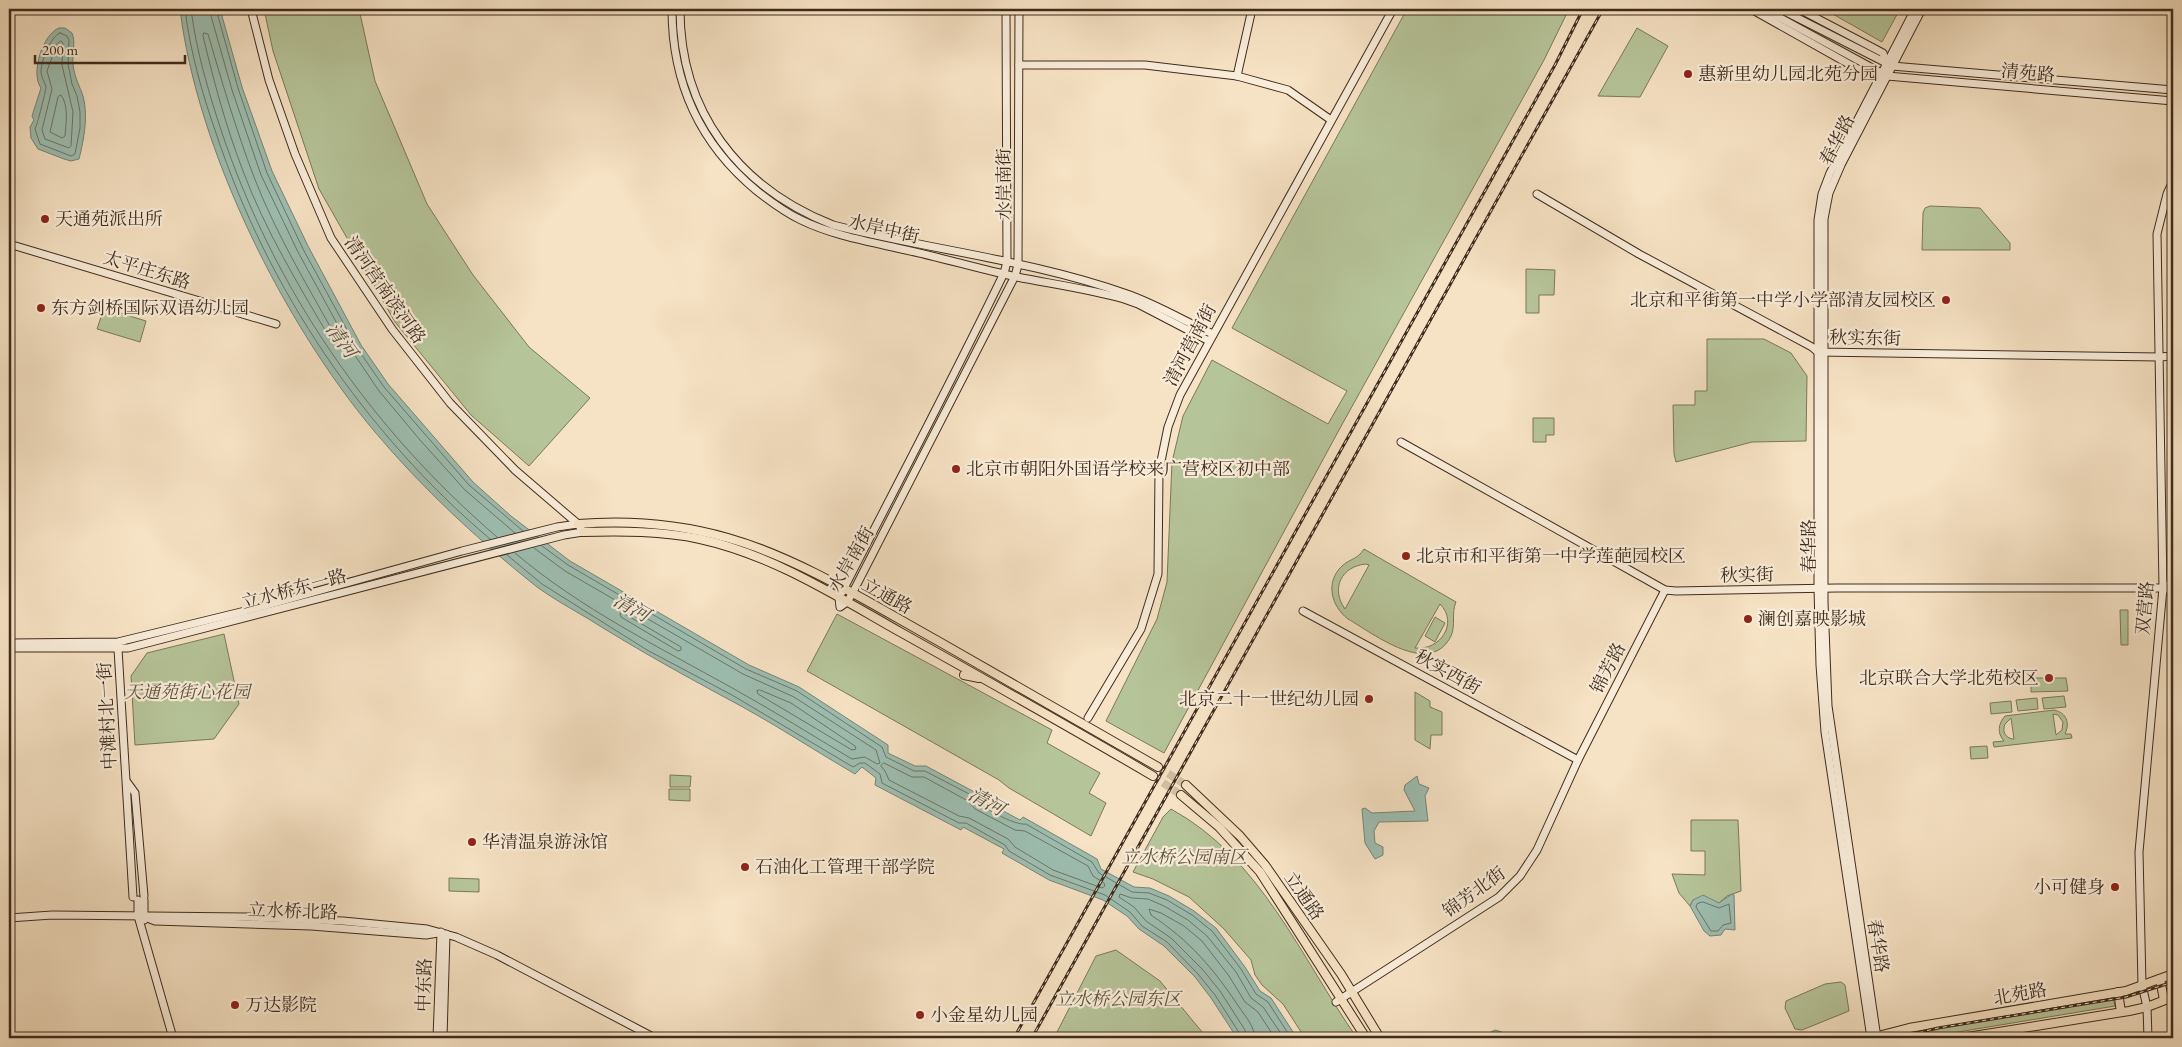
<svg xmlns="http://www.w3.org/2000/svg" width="2182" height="1047" viewBox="0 0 2182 1047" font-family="'EB Garamond','Noto Serif SC',serif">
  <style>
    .green { fill: #b6c499; stroke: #7a785b; fill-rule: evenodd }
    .water { fill: #9dbeb1; stroke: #778476 }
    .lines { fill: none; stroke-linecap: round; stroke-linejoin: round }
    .shore { stroke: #6e7567; stroke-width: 1 }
    .primary-tunnel { stroke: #d1bea3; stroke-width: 8; stroke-dasharray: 8 4; stroke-linecap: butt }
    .secondary-casing { stroke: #3f2c1d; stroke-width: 9 }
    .primary-casing { stroke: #3f2c1d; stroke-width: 10 }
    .secondary { stroke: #f9ecd9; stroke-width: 7 }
    .primary { stroke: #f6e2c4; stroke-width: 8 }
    .rail-casing { stroke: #3f2c1d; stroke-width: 3 }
    .rail { stroke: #f9ecd9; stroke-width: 1; stroke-dasharray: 4; stroke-linecap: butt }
    .poi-dot { fill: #8f2418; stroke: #f9ecd9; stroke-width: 2 }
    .labels { text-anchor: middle; stroke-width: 4.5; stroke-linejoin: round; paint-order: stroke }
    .street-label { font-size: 18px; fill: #3f2c1d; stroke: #f9ecd9 }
    .poi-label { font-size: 18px; fill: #3f2c1d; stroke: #f9ecd9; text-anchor: start }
    .park-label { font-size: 18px; font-style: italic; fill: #5d523c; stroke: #f9ecd9 }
    .water-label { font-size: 19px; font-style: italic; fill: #565042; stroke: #f9ecd9 }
  </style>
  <rect width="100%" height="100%" fill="#f6e2c4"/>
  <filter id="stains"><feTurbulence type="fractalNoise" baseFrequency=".004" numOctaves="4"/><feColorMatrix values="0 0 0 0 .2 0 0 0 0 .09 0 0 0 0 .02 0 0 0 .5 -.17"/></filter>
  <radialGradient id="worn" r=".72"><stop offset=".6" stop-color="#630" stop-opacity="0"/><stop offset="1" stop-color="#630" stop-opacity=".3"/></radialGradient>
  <g class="green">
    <polygon points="264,9 359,9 375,81 427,204 473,275 529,347 590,398 529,466 471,415 395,322 319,189 273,51"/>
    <polygon points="1407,9 1569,9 1544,60 1339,430 1164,753 1106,721 1157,619 1167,582 1172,462 1183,416 1212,360 1328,424 1347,391 1232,328"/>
    <polygon points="1824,9 1900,9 1882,42"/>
    <polygon points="1637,28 1668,46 1640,97 1598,96"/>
    <polygon points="1930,206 1980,208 2010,243 2010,250 1922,250 1923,213 1925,208"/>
    <polygon points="1526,269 1555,270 1554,295 1539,295 1539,313 1526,313"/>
    <polygon points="104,308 146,321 140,342 97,329"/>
    <polygon points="1707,339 1764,339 1791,353 1807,376 1806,441 1752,442 1676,462 1674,454 1673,405 1695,405 1695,391 1707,391"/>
    <polygon points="1533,418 1554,418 1554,435 1546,435 1546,442 1533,442"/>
    <path d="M1364,549l92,53c-5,11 0,23 -5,34 -21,42 -77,-2 -103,-17 -17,-13 -23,-37 -6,-53 9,-8 15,-6 22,-17zM1366,564l3,1 -24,44c-15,-21 -3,-43 21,-45zM1440,604c19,19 0,47 -25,44z"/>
    <polygon points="2120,610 2128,610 2128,645 2121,645"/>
    <polygon points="837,614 1052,730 1047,743 1100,773 1089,793 1106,803 1091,836 1009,788 999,780 807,671"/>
    <polygon points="1435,617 1445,623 1435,642 1425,636"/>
    <polygon points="224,634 239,704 214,739 135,745 131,676 147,653"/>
    <polygon points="2031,678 2066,678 2068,691 2031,692"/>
    <polygon points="1415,692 1430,701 1430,707 1442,712 1442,735 1431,735 1430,749 1415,740"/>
    <polygon points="2064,696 2066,707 2044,709 2042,698"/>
    <polygon points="2037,698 2038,709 2018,711 2016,700"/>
    <polygon points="2011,701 2012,712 1991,714 1990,703"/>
    <path d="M2054,710c13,3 16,13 11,24h6l1,4 -78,9 -1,-5 11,-1c-7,-8 -6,-17 1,-25zM2053,714l5,1 5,7 -1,8 -6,5zM2011,718l3,21h-1c-8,-1 -11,-8 -8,-15z"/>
    <polygon points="1987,746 1988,758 1971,759 1970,747"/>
    <polygon points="670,775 691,776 690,787 670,787"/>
    <polygon points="669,789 690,789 690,801 669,800"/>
    <path d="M1171,809c90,49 130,149 186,229h-52l-22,-34 -21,-19 -7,-10 -4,-15 -27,-31 -35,-32 -36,-18 -20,-7 30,-55z"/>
    <polygon points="1691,820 1738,820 1741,891 1727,896 1719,903 1710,900 1693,900 1690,906 1679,893 1672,874 1705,875 1705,851 1691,851"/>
    <polygon points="449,878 479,879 479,892 449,891"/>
    <polygon points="1116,950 1160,981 1207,1038 1054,1038 1096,956"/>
    <polygon points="1841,982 1845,985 1849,1011 1802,1030 1795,1029 1785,1008 1786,1001 1825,984"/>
    <polygon points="2113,997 2115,1006 1922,1038 1903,1038 1904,1034 1924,1029"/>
  </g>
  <g class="water">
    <path d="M180,9h40l22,78 30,84 36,75 53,99 27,39 85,98 38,34 59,45 179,104 50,22 89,58v8l27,13h11l54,29 -1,3 41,22 3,-3 74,42 4,10 33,18 16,1 19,8 25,15 22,17 29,39 15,24 11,7 26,40h-60l-26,-40 -16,-21 -31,-31 -25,-17 -12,-13 -24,-16 -54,-20 -47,-27 2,-4 -41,-22 -2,3 -86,-45 1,-7 -14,-11 -7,7c-43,-25 -85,-53 -129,-76 -48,-26 -93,-51 -139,-80 -17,-10 -35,-20 -50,-31 -58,-46 -115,-99 -162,-155 -91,-108 -178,-282 -195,-423z"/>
    <path d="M59,28h6l7,5c4,10 0,20 1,31 1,11 5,19 9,29 7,21 2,46 -3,66l-8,2 -7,-2 -26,-10 -7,-11 -1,-11 4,-7 -2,-4 9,-28c-11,-15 2,-54 18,-60z"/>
    <polygon points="1417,776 1419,784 1429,788 1425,796 1428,821 1379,822 1374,831 1375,843 1383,847 1383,855 1375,859 1365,843 1362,809 1365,808 1372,813 1415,811 1404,790 1405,785"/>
    <polygon points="1732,894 1734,895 1735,930 1725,929 1721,935 1710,936 1704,931 1690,906 1693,900 1703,895 1719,903"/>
    <polygon points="1495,1030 1502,1032 1506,1038 1485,1038 1489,1033"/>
  </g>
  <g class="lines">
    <g class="shore">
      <path d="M185,9c5,42 17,84 31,124 52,157 148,299 274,406"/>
      <path d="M191,9c5,41 17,81 30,121 53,159 149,298 276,407"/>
      <polyline points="209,9 232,90 261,175 298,252 352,351 379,391 420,440 465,490 515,533"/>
      <polyline points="216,9 238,88 267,173 303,249 357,348 384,387 469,485 523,531"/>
      <path d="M60,33l7,3 2,4 -1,24 4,20 5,12 3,16v16l-5,26 -4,2 -31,-12 -5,-15c2,-3 11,-39 11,-42 -1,-5 -5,-10 -5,-15 0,-11 9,-35 19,-39z"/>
      <path d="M204,33l4,1c14,48 28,96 46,143 21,55 53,108 82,160l-2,4 -3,-1c-32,-54 -66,-110 -88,-169 -17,-44 -29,-89 -40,-135z"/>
      <polygon points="61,41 63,43 62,65 73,112 71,146 69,148 45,139 42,130 52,89 47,71 57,44"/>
      <path d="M61,95c8,10 5,29 4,41l-3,2 -12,-6 8,-35z"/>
      <path d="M542,546l26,19 178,104 51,22 85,56 4,10 28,14h11l48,25c5,10 42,30 53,28l66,38 7,11 33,19 17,1 18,7 25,15 20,16 29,38 15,25 12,8 23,36"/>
      <path d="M515,553c66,56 144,94 219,136 40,22 79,47 118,70l13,-2 12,7 3,-1 -4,-13 -82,-53 -51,-23 -178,-103 -31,-23"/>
      <polyline points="507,555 542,584 647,650 732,695 853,767 860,763 865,763 880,774 882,783 959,823 966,823 1005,845 1009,851 1050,875 1105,895 1130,912 1142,926 1167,942 1198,974 1215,995 1240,1034 1241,1038"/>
      <polygon points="623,613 681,647 681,650 678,651 621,617 620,614"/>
      <polygon points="760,690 791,703 855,746 856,749 852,750 758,694 757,691"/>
      <polygon points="884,763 912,777 924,777 968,801 975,809 1015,830 1025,831 1088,866 1093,876 1104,883 1105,886 1102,888 1053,870 1015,847 1008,839 969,818 959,816 889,780 885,771 881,766"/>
      <polygon points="1703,902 1719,908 1729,904 1731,923 1723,925 1718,931 1711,931 1696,907 1697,904"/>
      <polyline points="1247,1038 1245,1030 1220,991 1203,970 1171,938 1146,921 1134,907 1119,897 1120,894 1132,898 1148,899 1164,906 1188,920 1207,936 1236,972 1251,998 1263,1007 1284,1038"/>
      <path d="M1255,1038c-1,-12 -9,-21 -16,-31 -26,-39 -49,-66 -88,-92l-2,-6 12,4 23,13 18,15 27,35 16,26 13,10 17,26"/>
    </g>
    <g class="primary-tunnel">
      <polyline points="1158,767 1186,785"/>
      <polyline points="1153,776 1181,795"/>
    </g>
    <g class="secondary-casing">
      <g id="secondary">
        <path d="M672,9c0,73 28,135 85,182 14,11 27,21 44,29 33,16 70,22 105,30 37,8 73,19 111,27 35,7 72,12 107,22l14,5 71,37"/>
        <path d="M680,9c0,103 59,179 153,216 97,25 198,35 294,69 29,10 57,27 86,40"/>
        <path d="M1006,9l1,253 -3,11c-53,110 -110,217 -165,325l1,9 7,-5 5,-8 163,-318 3,-11 1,-256"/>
        <polyline points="1751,9 1872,77 1881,74"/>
        <polyline points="1764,9 1887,76 2173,101"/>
        <polyline points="1780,9 1892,66 2173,90"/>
        <polyline points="1799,9 1883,53 1886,64"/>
        <polyline points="1019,65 1145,65 1237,76 1288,90 1331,120"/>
        <polyline points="1237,76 1252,9"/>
        <polyline points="1537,194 1639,254 1812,347 1818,352 2160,357 2173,356"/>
        <polyline points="9,244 276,324"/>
        <polyline points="1401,442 1665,590 1676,591 1837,588 2163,588 2173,590"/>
        <polyline points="2163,588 2173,582"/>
        <polyline points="1303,611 1578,760"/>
        <polyline points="9,643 118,642 245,611 462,551 557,527 578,524"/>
        <polyline points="9,648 128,648 564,535 583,532 578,524 515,470 450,403 392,329 331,238 295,154 269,80 251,9"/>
        <polyline points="118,649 133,897"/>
        <polyline points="1088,718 1141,629 1158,574 1159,471 1168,427 1180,395 1393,9"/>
        <polyline points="127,782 135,793 144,896"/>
        <polyline points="138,900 138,916 173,1038"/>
        <polyline points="144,900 144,920"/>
        <polyline points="145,917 155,921 311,926 426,935 438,933"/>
        <polyline points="9,918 52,915 247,917 343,921 427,929 456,937 497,955 655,1038"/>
        <polyline points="1336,1002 1499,897 1520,876 1537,850 1578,760 1665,590"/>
        <polyline points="437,1038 441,932"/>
        <polyline points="443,1038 446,934"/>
        <polyline points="1871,1038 1825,732 1820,665 1818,588 1818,220 1822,194 1830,173 1915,9"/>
        <polyline points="1877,1038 1828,706 1824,602 1824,219 1829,193 1841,165 1922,9"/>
        <polyline points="2148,1038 2147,1007 2142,985 2139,852 2163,588 2157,234 2167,194 2173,181"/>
      </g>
    </g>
    <g class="primary-casing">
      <g id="primary">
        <path d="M578,524c50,-4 101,0 150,14 71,20 145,67 210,103 74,42 147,84 220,126"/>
        <path d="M583,532c39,-1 79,-1 117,7 73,16 138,58 202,94 84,47 168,94 251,143"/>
        <polyline points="964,675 979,678"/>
        <polyline points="1186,785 1240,836 1265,865 1341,974 1380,1038"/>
        <polyline points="1181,795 1219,827 1260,872 1366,1038"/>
        <polyline points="2160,979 2164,1000"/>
        <polyline points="2118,992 2121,1012"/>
        <polyline points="1870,1038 1909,1028 2126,991 2173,974"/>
        <polyline points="1961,1038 2129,1011 2147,1007 2173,997"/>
      </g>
    </g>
    <use href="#secondary" class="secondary"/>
    <use href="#primary" class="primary"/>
    <g class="rail-casing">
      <g id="rail">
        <polyline points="1014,1038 1555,65 1583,9"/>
        <polyline points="1032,1038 1603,9"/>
        <polyline points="1896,1038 1938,1028 2126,997 2173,982"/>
      </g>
    </g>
    <use href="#rail" class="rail"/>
  </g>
  <g class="poi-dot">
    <circle cx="1688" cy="74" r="5"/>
    <circle cx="45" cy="219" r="5"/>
    <circle cx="1946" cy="300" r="5"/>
    <circle cx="41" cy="308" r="5"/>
    <circle cx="956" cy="469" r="5"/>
    <circle cx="1406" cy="556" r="5"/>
    <circle cx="1748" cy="619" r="5"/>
    <circle cx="2049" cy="678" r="5"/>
    <circle cx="1369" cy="699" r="5"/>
    <circle cx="472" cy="842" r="5"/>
    <circle cx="745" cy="867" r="5"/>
    <circle cx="2115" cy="887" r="5"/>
    <circle cx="235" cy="1005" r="5"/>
    <circle cx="920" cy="1015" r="5"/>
  </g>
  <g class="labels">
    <g class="street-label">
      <text transform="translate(2028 73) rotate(5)" y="6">清苑路</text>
      <text transform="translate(1837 140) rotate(-63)" y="6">春华路</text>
      <text transform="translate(1004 184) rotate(-90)" y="6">水岸南街</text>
      <text transform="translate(884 229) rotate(13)" y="6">水岸中街</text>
      <text transform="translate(147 270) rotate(17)" y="6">太平庄东路</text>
      <text transform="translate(385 290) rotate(55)" y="6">清河营南滨河路</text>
      <text transform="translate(1865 338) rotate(1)" y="6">秋实东街</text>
      <text transform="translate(1190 345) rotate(-62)" y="6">清河营南街</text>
      <text transform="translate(1809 546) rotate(-90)" y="6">春华路</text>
      <text transform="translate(851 559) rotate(-60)" y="6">水岸南街</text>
      <text transform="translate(1747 575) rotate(-1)" y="6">秋实街</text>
      <text transform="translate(294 589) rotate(-15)" y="6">立水桥东一路</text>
      <text transform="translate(887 596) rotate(29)" y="6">立通路</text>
      <text transform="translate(2145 608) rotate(-85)" y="6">双营路</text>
      <text transform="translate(1608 668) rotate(-63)" y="6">锦芳路</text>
      <text transform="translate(1448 672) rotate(29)" y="6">秋实西街</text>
      <text transform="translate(107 716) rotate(-93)" y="6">中滩村北一街</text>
      <text transform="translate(1474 892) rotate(-36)" y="6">锦芳北街</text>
      <text transform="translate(1304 896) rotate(55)" y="6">立通路</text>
      <text transform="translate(293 911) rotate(2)" y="6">立水桥北路</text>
      <text transform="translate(1878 946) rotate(81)" y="6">春华路</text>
      <text transform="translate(424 985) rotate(-88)" y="6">中东路</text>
      <text transform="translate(2020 994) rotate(-10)" y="6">北苑路</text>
    </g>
    <g class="poi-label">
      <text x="1698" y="80">惠新里幼儿园北苑分园</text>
      <text x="55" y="225">天通苑派出所</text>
      <text x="1936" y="306" text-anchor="end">北京和平街第一中学小学部清友园校区</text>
      <text x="51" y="314">东方剑桥国际双语幼儿园</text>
      <text x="966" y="475">北京市朝阳外国语学校来广营校区初中部</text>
      <text x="1416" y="562">北京市和平街第一中学莲葩园校区</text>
      <text x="1758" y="625">澜创嘉映影城</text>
      <text x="2039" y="684" text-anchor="end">北京联合大学北苑校区</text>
      <text x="1359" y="705" text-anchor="end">北京二十一世纪幼儿园</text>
      <text x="482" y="848">华清温泉游泳馆</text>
      <text x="755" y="873">石油化工管理干部学院</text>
      <text x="2105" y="893" text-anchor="end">小可健身</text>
      <text x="245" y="1011">万达影院</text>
      <text x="930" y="1021">小金星幼儿园</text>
    </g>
    <g class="park-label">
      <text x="187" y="698">天通苑街心花园</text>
      <text x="1184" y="863">立水桥公园南区</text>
      <text x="1118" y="1005">立水桥公园东区</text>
    </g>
    <g class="water-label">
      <text transform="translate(342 340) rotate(54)" y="7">清河</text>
      <text transform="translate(632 607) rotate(29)" y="7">清河</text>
      <text transform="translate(987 801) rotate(29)" y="7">清河</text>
    </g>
  </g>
  <rect width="2182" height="1047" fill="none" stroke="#f6e2c4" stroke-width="30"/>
  <rect x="10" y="10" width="2162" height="1027" fill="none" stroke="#3f2c1d" stroke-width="2.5"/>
  <rect x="15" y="15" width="2152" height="1017" fill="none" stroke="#3f2c1d"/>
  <path d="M35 55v8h150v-8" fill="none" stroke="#3f2c1d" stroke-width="2.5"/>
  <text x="42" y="55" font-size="15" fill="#3f2c1d" stroke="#f9ecd9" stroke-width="4" paint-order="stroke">200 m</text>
  <rect width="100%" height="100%" filter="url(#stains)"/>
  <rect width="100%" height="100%" fill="url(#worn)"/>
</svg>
